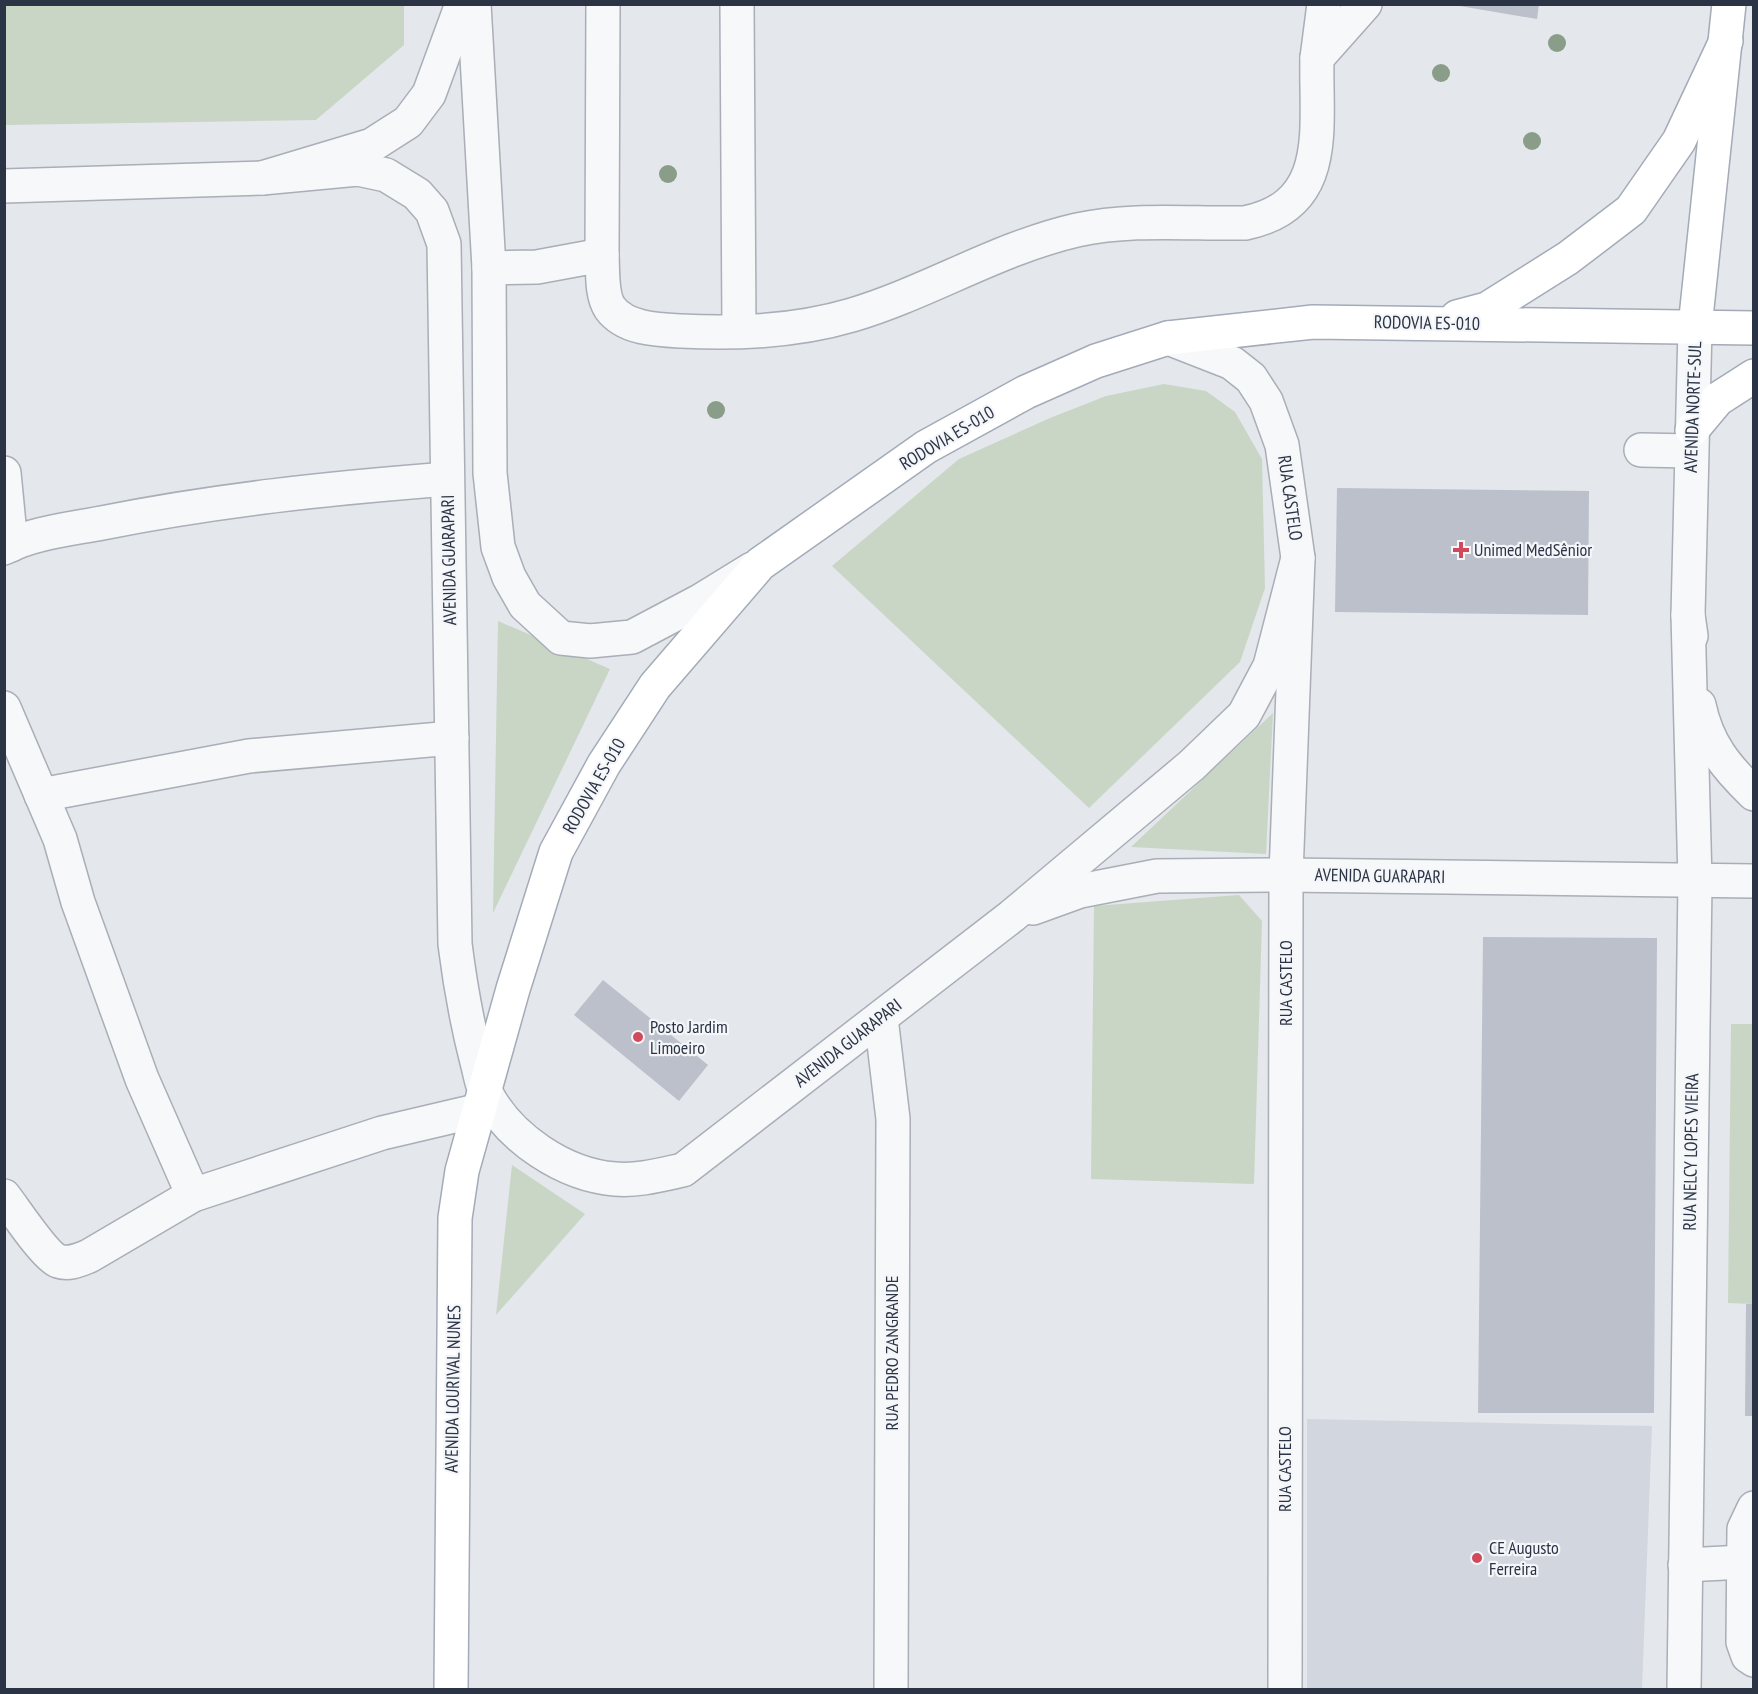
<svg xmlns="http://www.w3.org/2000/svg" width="1758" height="1694" viewBox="0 0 1758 1694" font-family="'PT Sans Narrow',sans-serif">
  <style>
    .built { fill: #d2d6de }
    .green { fill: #c9d6c5 }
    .building { fill: #bbc0ca }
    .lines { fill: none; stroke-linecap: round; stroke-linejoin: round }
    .minor-casing { stroke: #a9aeb7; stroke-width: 36 }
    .major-casing { stroke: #a3abb8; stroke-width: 36 }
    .minor { stroke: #f7f8fa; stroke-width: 33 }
    .major { stroke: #fff; stroke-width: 33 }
    .tree { fill: #899d89 }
    .poi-dot { fill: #d1495b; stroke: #f4f6f9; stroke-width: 2 }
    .labels { text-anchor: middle; stroke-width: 4.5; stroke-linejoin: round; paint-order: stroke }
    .street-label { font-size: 18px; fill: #2b3445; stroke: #f4f6f9 }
    .poi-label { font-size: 18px; fill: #2b3445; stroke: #f4f6f9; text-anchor: start }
  </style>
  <rect width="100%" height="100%" fill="#e4e7ec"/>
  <polygon class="built" points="1307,1419 1652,1426 1642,1689 1307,1689"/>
  <g class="green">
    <polygon points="4,5 404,5 404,45 316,120 5,125"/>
    <polygon points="1164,384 1206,391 1235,412 1262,459 1265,588 1240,662 1089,808 832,566 959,459 1050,418 1106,396"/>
    <polygon points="498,621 610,669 493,913"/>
    <polygon points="1273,713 1266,854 1131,847"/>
    <polygon points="1239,895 1262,921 1254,1184 1091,1179 1094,906"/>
    <polygon points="1731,1024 1753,1024 1753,1304 1728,1303"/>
    <polygon points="512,1165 585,1214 496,1315"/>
  </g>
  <g class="building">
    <polygon points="1448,4 1539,4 1537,19"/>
    <polygon points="1337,488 1589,491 1588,615 1335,612"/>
    <polygon points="1483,937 1657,938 1654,1413 1478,1413"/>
    <polygon points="603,980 708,1065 679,1101 574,1015"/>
    <polygon points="1746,1304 1754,1304 1754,1416 1745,1416"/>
  </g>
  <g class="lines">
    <g class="minor-casing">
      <g id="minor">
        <polyline points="474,4 489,268 490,473 498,547 509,577 525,605 561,638 590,641 632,637 700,601 752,569"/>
        <polyline points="737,4 739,330"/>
        <polyline points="1317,58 1324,4"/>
        <path d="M262,178l96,-9 28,6 31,19 15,17 12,33 11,700c5,40 12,79 22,118 3,10 4,22 9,31 23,45 78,82 129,86 23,2 45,-4 68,-9l329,-254 180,-151 52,-50 26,-49 28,-108"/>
        <polyline points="4,186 262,178 372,145 408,122 429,94 462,4"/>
        <polyline points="602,255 603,4"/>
        <path d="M489,268l48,-1 65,-12c1,16 -1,40 8,53 15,21 48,22 71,23 56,3 117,0 171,-16 77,-23 146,-67 225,-85 56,-12 111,-6 168,-7 88,-18 70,-96 72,-165l48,-54"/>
        <polyline points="1168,338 1232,363 1251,378 1266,401 1282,445 1298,558 1286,875 1285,1690"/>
        <polyline points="1641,450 1691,451"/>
        <polyline points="4,473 11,545"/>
        <path d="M4,548c28,-15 67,-19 98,-25 114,-23 230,-35 345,-44"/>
        <polyline points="1691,636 1688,615 1695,327"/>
        <path d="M1699,705c8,39 27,62 55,89"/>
        <polyline points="4,708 60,839 78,902 142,1079 193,1195"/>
        <polyline points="41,795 249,756 452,738"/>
        <polyline points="1033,908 1080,891 1157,876 1286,875 1754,881"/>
        <polyline points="881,1018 893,1119 891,1690"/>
        <path d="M4,1196c11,14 40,59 54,65 11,4 21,-1 31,-5l104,-61 189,-62 98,-23"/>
        <polyline points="1754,1508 1744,1529 1743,1642 1748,1656 1754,1660"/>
        <polyline points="1685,1565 1744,1562"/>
        <polyline points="1684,1690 1695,881 1688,615"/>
      </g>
    </g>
    <g class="major-casing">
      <g id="major">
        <polyline points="1457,317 1487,309 1568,258 1631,210 1679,141 1726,41"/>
        <polyline points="1695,327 1729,4"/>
        <polyline points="1692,430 1718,399 1754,376"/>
        <polyline points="451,1690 455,1218 462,1171 513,989 556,852 604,764 655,686 760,564 926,447 1026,392 1096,361 1168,338 1313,322 1754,328"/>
      </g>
    </g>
    <use href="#minor" class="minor"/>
    <use href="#major" class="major"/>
  </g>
  <g class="tree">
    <circle cx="1557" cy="43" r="9"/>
    <circle cx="1441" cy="73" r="9"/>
    <circle cx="1532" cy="141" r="9"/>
    <circle cx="668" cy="174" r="9"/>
    <circle cx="716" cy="410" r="9"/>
  </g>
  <g class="poi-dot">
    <path d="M1458 541h6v6h6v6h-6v6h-6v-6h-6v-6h6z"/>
    <circle cx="638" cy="1037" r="6"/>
    <circle cx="1477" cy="1558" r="6"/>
  </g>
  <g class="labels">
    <g class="street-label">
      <text transform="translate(1427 323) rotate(1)" y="6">RODOVIA ES-010</text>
      <text transform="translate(1693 407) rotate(-88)" y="6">AVENIDA NORTE-SUL</text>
      <text transform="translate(947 438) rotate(-31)" y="6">RODOVIA ES-010</text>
      <text transform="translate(1290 498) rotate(82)" y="6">RUA CASTELO</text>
      <text transform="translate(449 560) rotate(-91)" y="6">AVENIDA GUARAPARI</text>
      <text transform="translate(594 786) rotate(-60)" y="6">RODOVIA ES-010</text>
      <text transform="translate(1380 876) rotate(1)" y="6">AVENIDA GUARAPARI</text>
      <text transform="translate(1286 983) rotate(-90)" y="6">RUA CASTELO</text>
      <text transform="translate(848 1043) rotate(-38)" y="6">AVENIDA GUARAPARI</text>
      <text transform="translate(1691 1152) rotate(-89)" y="6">RUA NELCY LOPES VIEIRA</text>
      <text transform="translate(892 1353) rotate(-90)" y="6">RUA PEDRO ZANGRANDE</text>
      <text transform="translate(453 1389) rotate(-89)" y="6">AVENIDA LOURIVAL NUNES</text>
      <text transform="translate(1285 1469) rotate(-90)" y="6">RUA CASTELO</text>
    </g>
    <g class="poi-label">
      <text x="1474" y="556">Unimed MedSênior</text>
      <text x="650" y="1033">Posto Jardim<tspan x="650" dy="21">Limoeiro</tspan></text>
      <text x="1489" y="1554">CE Augusto<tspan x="1489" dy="21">Ferreira</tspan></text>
    </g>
  </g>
  <rect width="1758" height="1694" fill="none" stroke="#2b3445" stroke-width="12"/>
</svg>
